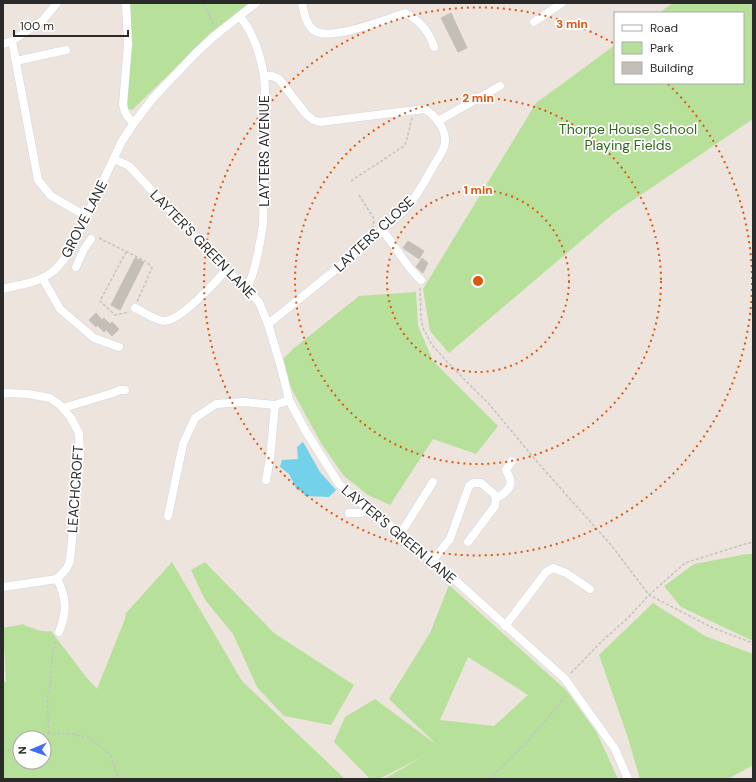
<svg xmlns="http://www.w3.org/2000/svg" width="756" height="782" viewBox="0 0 756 782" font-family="'DM Sans',sans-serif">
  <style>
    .green { fill: #b7e09b; fill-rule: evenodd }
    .water { fill: #73d2ea }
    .building { fill: #c4beb9; stroke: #c7c0b6 }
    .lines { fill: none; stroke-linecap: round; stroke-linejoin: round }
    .minor-casing { stroke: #d2d6e2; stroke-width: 9 }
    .path { stroke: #c3c3c3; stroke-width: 1.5; stroke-dasharray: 3 2; stroke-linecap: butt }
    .minor { stroke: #fff; stroke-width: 8 }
    .ring { fill: none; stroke: #de570e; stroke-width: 2; stroke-dasharray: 2 4 }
    .labels { text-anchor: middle; stroke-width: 3.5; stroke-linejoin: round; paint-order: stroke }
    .park-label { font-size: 14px; fill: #30651d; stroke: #fff }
    .street-label { font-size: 14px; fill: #2a2a2a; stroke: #fff }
    .centre { fill: #de570e; stroke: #fff; stroke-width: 2 }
    .ring-label { font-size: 12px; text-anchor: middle; font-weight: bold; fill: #de570e; stroke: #fff; stroke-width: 3.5; stroke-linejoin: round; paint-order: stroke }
  </style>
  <rect width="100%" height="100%" fill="#ece4dd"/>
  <g class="green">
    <polygon points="128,3 250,3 215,30 193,51 132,110 127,108 126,104"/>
    <polygon points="673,3 753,3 753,119 614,213 449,353 430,331 423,289 536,103 615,45 615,83 743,83 743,13 659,13"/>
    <polygon points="416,292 418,326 433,361 498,426 476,454 433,439 390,505 368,495 344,476 321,443 291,388 283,359 293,349 359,296"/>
    <polygon points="747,554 753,554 753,641 681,607 664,586 694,564"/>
    <path d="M172,562l70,119 103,98h-342v-97l3,-1 -3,-53 21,-4 1,2c10,1 13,7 26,5l35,46 11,12 28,-70 1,-6zM20,738h24v24h-24z"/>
    <polygon points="205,562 274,633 354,685 331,725 284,716 257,687 233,634 205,600 191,570"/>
    <path d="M449,585l118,106 30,42 21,46h-234l40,-23 -45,23h-9l-36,-37 11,-25 30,-18 62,46 -48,-46 41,-66zM468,657l60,38 -34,31 -54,-6z"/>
    <polygon points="653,603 705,636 753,654 753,765 728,779 640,779 628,738 599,655"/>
  </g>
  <polygon class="water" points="303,442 320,472 336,490 329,497 305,496 302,491 297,490 289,474 280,467 282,460 298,459 297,447"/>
  <g class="building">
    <polygon points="451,13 467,48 458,52 441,18"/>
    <polygon points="408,241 424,251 419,259 403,248"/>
    <polygon points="135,258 144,262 120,310 111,305"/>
    <polygon points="422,258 428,263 423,273 416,267"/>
    <polygon points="96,313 102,320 104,318 110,324 112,322 119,329 112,336 106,330 104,332 97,325 96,327 89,320"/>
  </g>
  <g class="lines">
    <g class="minor-casing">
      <g id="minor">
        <polyline points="57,3 43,20 12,41 38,180 51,196 86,216"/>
        <path d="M126,3l2,41 -5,60c1,9 4,13 11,19"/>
        <path d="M302,3c2,10 4,22 13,28 16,10 72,-12 90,-18 14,7 24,18 29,34"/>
        <path d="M240,17c13,14 21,40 24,59 2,17 1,35 1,52 0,32 -1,64 -2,96 -3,21 -7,45 -16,65"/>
        <polyline points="534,22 562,3"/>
        <polyline points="3,44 12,41"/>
        <polyline points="16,61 66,50"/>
        <path d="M264,76h8l7,3 26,34 8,7 7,2 104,-13c10,5 21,18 21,31 1,8 -7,18 -11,25 -8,14 -15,28 -26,41 -9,11 -21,19 -31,29 -36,30 -72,60 -109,89"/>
        <polyline points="438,121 500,86"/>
        <polyline points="114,159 129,166 226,270 247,289 259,302 268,324 281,367 289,400 305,430 339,484 368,509 401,533 433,560 565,679 615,749 628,779"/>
        <path d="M382,230c14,16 23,36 39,50"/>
        <polyline points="76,267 84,249 91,239"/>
        <polyline points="43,279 60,309 94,338 119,347"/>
        <path d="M3,289c37,-9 50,-8 70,-44l49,-104 12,-18 19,-25 41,-43 19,-18 43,-34"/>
        <path d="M135,308c9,4 19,12 29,13 15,1 52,-39 62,-51"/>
        <polyline points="3,394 7,393 28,394 50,398 60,405 71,418 79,433 80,456 70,561 67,568 57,579 3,587"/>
        <polyline points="63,408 113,393 120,390 125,390"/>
        <polyline points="266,480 270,459 275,405"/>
        <path d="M496,498c7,-3 17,-10 14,-19 -1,-4 -3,-6 -4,-9l6,-9"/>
        <polyline points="349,513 361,513 368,509"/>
        <polyline points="168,516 183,444 195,418 216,404 243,402 275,405 289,400"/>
        <polyline points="401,533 433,482"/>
        <polyline points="433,560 450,539 469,486 473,483 481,483 493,493 496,498 495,506 468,542"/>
        <path d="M57,579c10,18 10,34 2,53"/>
        <polyline points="505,626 546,572 553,568 566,573 590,589"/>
      </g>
    </g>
    <g class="path">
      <polyline points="204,3 214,27"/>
      <polyline points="351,181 404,146 406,142 412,118"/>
      <polyline points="359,195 374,219 373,228"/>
      <polyline points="99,238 147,262 152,268 137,302"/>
      <polyline points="126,252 100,301 115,315 129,312"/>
      <polyline points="420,288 421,318 423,328 432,345 450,365 489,404 539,464 611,545 649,595 713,628 753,643"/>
      <polyline points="571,673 602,641 628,618 649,595 685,563 748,543 753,543"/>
      <polyline points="49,733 47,700 51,680 52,655 57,639"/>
      <polyline points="38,738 49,733 72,734 89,738 110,754 119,779"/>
      <polyline points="3,752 20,745"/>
      <polyline points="489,779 526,743 567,695"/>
    </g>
    <use href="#minor" class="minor"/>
  </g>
  <g class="ring">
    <circle cx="478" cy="281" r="91"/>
    <circle cx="478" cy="281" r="183"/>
    <path d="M668 84A274 274 0 1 1 613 43"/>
  </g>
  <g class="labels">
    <g class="park-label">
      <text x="628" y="134">Thorpe House School<tspan x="628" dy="16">Playing Fields</tspan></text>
    </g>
    <g class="street-label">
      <text transform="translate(264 151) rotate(-90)" y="5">LAYTERS AVENUE</text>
      <text transform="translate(84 219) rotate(-63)" y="5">GROVE LANE</text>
      <text transform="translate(374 234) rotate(-43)" y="5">LAYTERS CLOSE</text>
      <text transform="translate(203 244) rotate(46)" y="5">LAYTER'S GREEN LANE</text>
      <text transform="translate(75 489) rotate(-86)" y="5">LEACHCROFT</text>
      <text transform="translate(399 534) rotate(40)" y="5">LAYTER'S GREEN LANE</text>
    </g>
  </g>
  <circle cx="478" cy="281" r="6" class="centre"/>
  <g class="ring-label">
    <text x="572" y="28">3 min</text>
    <text x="478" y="102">2 min</text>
    <text x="478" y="194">1 min</text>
  </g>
  <rect width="756" height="782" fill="none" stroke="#2a2a2a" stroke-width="8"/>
  <rect x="614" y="12" width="130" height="72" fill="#ffffff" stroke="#aaaaaa"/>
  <rect x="622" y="25" width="20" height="6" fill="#ffffff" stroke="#aaaaaa"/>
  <text x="650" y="32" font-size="12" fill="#2a2a2a">Road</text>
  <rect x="622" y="42" width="20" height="12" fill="#b7e09b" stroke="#aaaaaa"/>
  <text x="650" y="52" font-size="12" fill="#2a2a2a">Park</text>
  <rect x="622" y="62" width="20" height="12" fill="#c4beb9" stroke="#aaaaaa"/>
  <text x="650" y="72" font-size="12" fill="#2a2a2a">Building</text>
  <g transform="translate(32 750) rotate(268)"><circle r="19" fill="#ffffff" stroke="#aaaaaa"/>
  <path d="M0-3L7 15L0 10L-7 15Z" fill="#426ef3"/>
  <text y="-6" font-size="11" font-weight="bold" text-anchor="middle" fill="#2a2a2a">N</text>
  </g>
  <path d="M14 30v6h114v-6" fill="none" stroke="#2a2a2a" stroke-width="2"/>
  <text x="20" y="30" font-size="12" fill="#2a2a2a" stroke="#ffffff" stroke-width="3" paint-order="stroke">100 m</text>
</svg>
